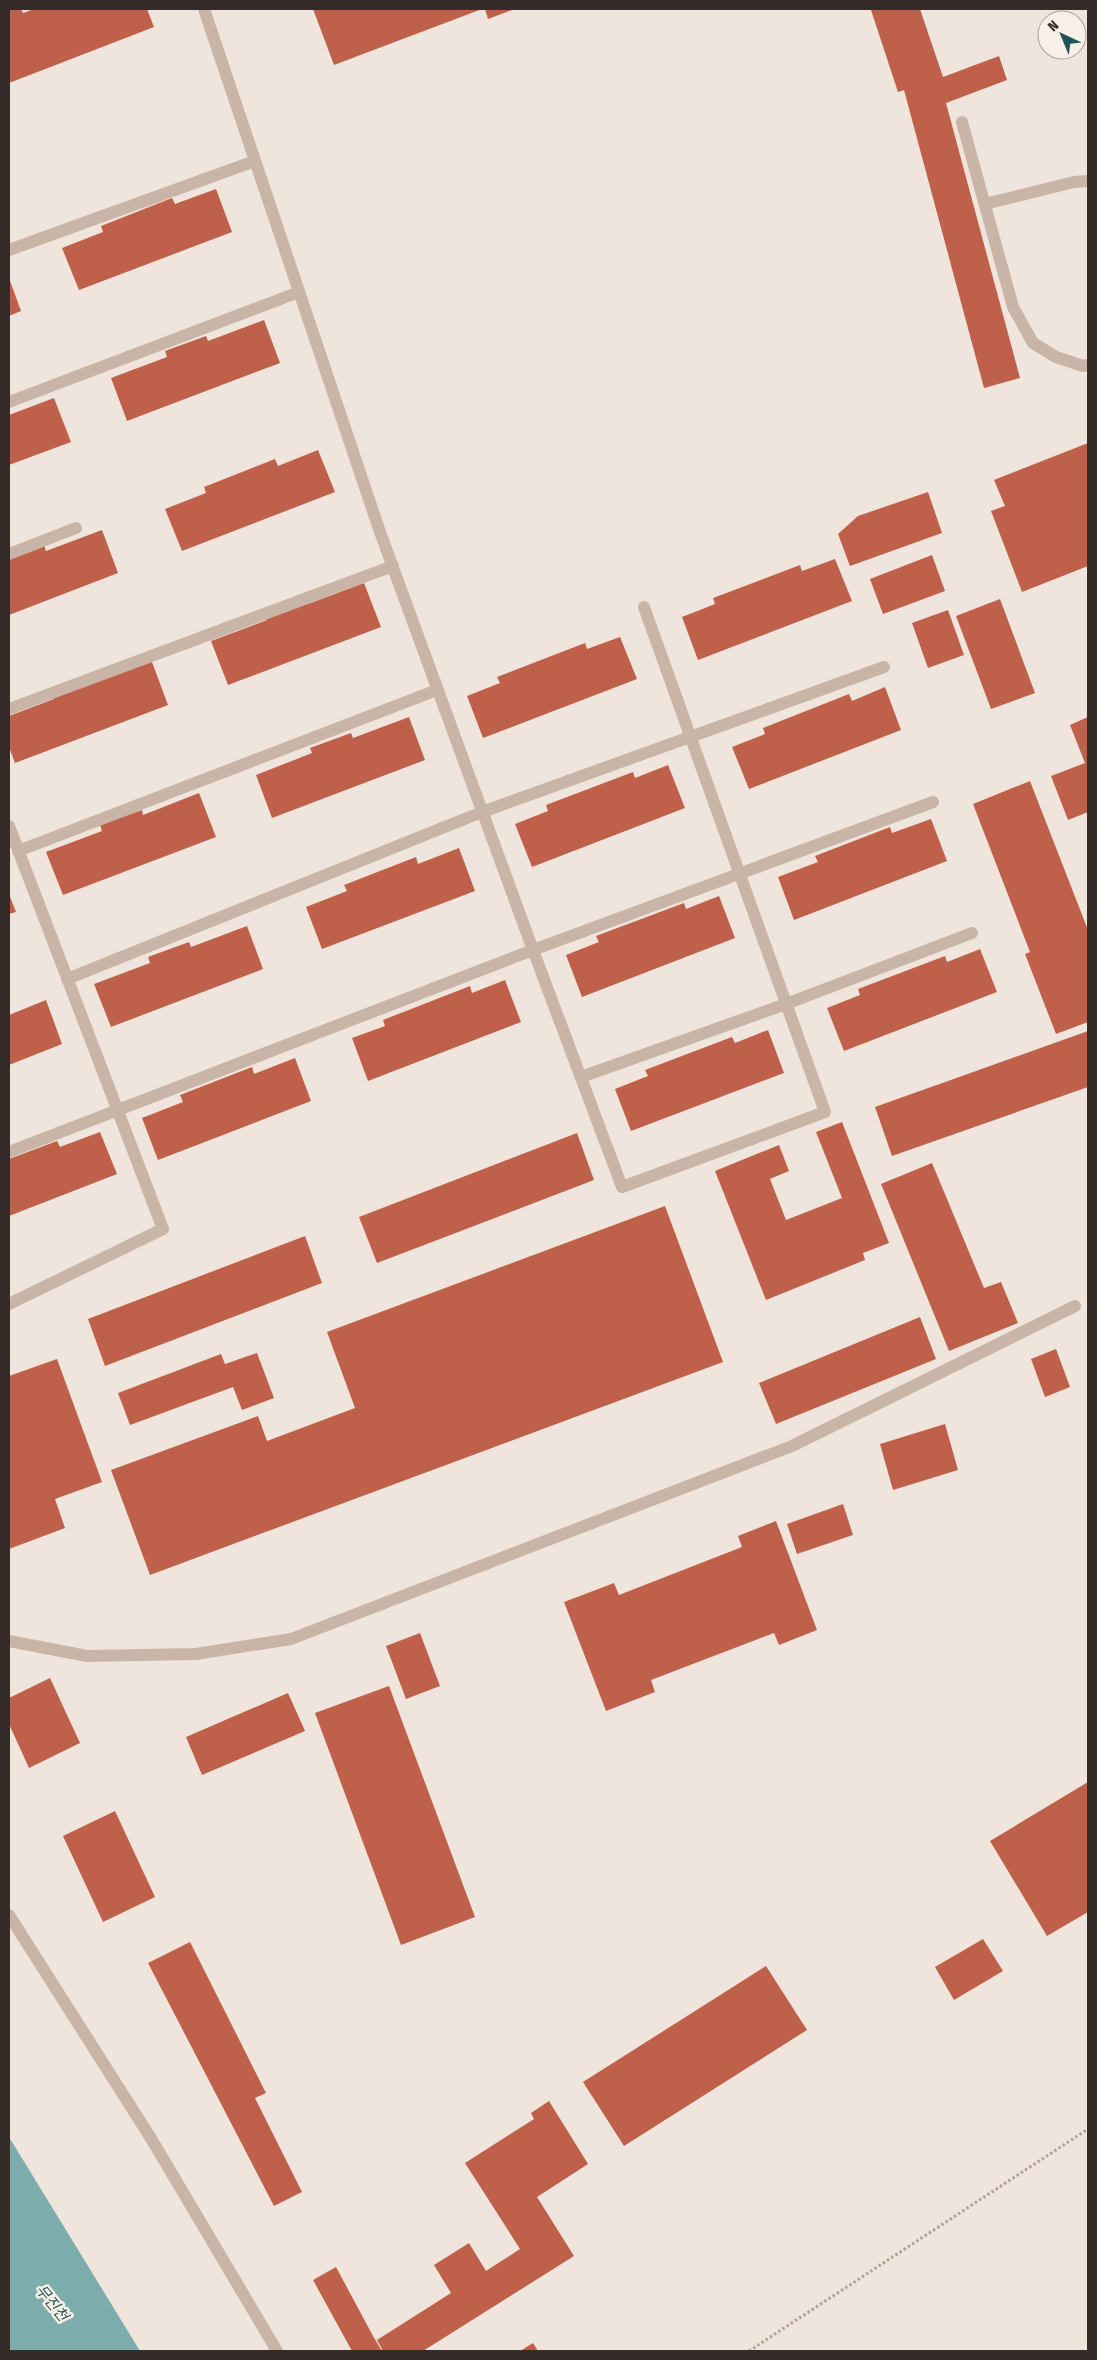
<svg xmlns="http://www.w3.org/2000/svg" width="1097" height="2360" viewBox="0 0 1097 2360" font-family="'Fira Sans Condensed','Noto Sans KR',sans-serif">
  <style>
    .water { fill: #7cacab }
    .building { fill: #bf604b }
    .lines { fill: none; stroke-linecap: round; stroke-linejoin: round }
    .path { stroke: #b39f93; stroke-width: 3; stroke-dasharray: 2.5 2.5; stroke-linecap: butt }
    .service { stroke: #c8b5a8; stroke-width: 12 }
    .minor { stroke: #c8b5a8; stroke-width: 12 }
    .tertiary { stroke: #c8b5a8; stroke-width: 12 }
    .labels { text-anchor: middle; stroke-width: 5; stroke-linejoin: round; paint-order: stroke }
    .water-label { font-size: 15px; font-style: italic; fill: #205454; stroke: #f8f0e8 }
  </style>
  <rect width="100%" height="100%" fill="#f0e5dc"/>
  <polygon class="water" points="9,2137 140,2351 9,2351"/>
  <g class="building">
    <polygon points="9,9 21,9 23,13 34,9 147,9 154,27 9,83"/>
    <polygon points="313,9 482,9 334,65"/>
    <polygon points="485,9 515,9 488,19"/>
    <polygon points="920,9 943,77 999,56 1007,80 946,103 1020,378 984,388 904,90 898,92 871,10"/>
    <polygon points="216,189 232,232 79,290 62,248 103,232 101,226 172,198 175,204"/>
    <polygon points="9,278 21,311 9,316"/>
    <polygon points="264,320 280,363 127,421 111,378 167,357 165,351 206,336 208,341"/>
    <polygon points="54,398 71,442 9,465 9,415"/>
    <polygon points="1088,443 1088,566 1022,592 991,511 1005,506 994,480"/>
    <polygon points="318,450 335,492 182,551 165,509 206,493 204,487 275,459 278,466"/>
    <polygon points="928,492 942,533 850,566 838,534 858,516"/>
    <polygon points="102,530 118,573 9,615 9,559 44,545 46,551"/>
    <polygon points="932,555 945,591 883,614 870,579"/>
    <polygon points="835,559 852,601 698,660 682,617 715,604 713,598 800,565 802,571"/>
    <polygon points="364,583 381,627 228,685 211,641 267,620 265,615 307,599 308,604"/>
    <polygon points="1000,599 1035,693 991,709 956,616"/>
    <polygon points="948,610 964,655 928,668 912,623"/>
    <polygon points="620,637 637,679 483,738 467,696 500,683 497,677 585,643 587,649"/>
    <polygon points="152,662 168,705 15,763 9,747 9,716 54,699 52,693"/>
    <polygon points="885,687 901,730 749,789 732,747 765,734 763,728 849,694 852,701"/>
    <polygon points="409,717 425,760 272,818 256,775 312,753 310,748 351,733 353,738"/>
    <polygon points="1088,717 1088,812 1068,820 1051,776 1085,763 1070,725"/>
    <polygon points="668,765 685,808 532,867 515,824 548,811 546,805 633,772 635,778"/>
    <polygon points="1030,781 1088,930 1088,1022 1056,1034 1025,954 1030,952 973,804"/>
    <polygon points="199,793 216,837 63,895 46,852 102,831 100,825 142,810 143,815"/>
    <polygon points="931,819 947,861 794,920 778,877 818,862 815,856 890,827 892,833"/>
    <polygon points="459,848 475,891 322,949 306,907 347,891 344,885 416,857 418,864"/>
    <polygon points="9,894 16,912 9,914"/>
    <polygon points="719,896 735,938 582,997 566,955 599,942 596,936 684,903 686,909"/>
    <polygon points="247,926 263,969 111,1027 94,984 150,963 148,957 189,942 191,947"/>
    <polygon points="980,949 997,992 844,1051 827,1008 860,995 858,989 945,956 947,962"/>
    <polygon points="505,980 521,1022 368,1081 352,1038 385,1026 383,1020 470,986 472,993"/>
    <polygon points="46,1000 62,1044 9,1065 9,1015"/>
    <polygon points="768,1030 784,1073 631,1131 615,1089 648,1076 645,1070 732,1037 735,1043"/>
    <polygon points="1088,1031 1088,1087 892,1156 875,1107"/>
    <polygon points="295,1058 311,1101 158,1160 142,1118 183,1102 180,1095 252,1067 254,1074"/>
    <polygon points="842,1122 889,1243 863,1253 865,1260 766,1300 715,1171 779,1145 789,1171 770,1179 786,1220 842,1198 816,1132"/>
    <polygon points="100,1132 117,1174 9,1216 9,1159 57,1141 60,1147"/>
    <polygon points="577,1133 594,1180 377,1263 359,1217"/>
    <polygon points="932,1163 984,1288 1001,1282 1018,1323 949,1351 881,1184"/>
    <polygon points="665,1206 723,1362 150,1575 111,1470 258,1416 267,1441 355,1408 327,1332"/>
    <polygon points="305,1236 322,1283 105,1366 88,1319"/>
    <polygon points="920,1317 936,1359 776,1424 759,1383"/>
    <polygon points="1056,1349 1070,1387 1045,1397 1031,1359"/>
    <polygon points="257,1353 274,1398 242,1410 233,1387 130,1425 118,1393 221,1354 225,1364"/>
    <polygon points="57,1359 102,1482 55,1499 65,1528 9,1549 9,1376"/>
    <polygon points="945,1424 958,1470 893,1490 880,1444"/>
    <polygon points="843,1504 853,1535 797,1554 787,1524"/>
    <polygon points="776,1521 817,1630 779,1645 774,1633 651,1680 655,1692 606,1711 564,1602 614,1583 619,1595 742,1547 738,1536"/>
    <polygon points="420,1633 440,1686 406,1699 386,1646"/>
    <polygon points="50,1678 80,1743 29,1768 9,1724 9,1698"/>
    <polygon points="389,1686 475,1917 401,1945 315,1713"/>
    <polygon points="288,1693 305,1731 202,1775 186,1737"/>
    <polygon points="1088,1782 1088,1912 1047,1936 990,1841"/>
    <polygon points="115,1811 155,1897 103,1922 63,1836"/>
    <polygon points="983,1939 1003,1971 954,2000 935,1967"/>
    <polygon points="190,1942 266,2093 255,2098 302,2192 274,2206 148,1963"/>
    <polygon points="766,1966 807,2030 624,2146 583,2082"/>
    <polygon points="549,2101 588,2164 537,2197 574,2256 423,2351 383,2351 377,2340 451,2293 434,2265 469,2243 486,2271 520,2249 465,2163 534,2119 531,2113"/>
    <polygon points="336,2267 373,2336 382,2351 352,2351 313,2280"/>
    <polygon points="533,2343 538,2351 520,2351"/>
  </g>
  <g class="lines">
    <polyline class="path" points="749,2351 1088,2129"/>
    <g class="service">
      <polyline points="962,122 1013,307 1033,343 1056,357 1083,366 1088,365"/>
      <polyline points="985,204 1074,182 1088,181"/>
      <polyline points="9,250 255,161"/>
      <polyline points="9,402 299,292"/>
      <polyline points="9,554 76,528"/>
      <polyline points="9,709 393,566"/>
      <polyline points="18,851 437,690"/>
      <polyline points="67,979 482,812 884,667"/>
      <polyline points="581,1077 786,1004 972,933"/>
      <polyline points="9,1152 533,950 933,802"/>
    </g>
    <g class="minor">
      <polyline points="204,9 380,532 533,950 622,1187 825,1112 644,607"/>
      <polyline points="9,826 163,1229 9,1304"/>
      <polyline points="9,1641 87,1656 196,1654 291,1639 792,1446 1075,1306"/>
    </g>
    <polyline class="tertiary" points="9,1915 152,2140 277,2351"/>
  </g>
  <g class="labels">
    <g class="water-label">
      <text transform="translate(52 2303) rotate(51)" y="5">무진천</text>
    </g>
  </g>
  <rect width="1097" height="2360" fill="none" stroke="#352b28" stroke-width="20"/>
  <g transform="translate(1062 35) rotate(316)"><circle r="24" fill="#f8f0e8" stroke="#aaa19b"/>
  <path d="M0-4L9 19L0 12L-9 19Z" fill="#205454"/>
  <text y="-8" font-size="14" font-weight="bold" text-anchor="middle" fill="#352b28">N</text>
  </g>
</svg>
